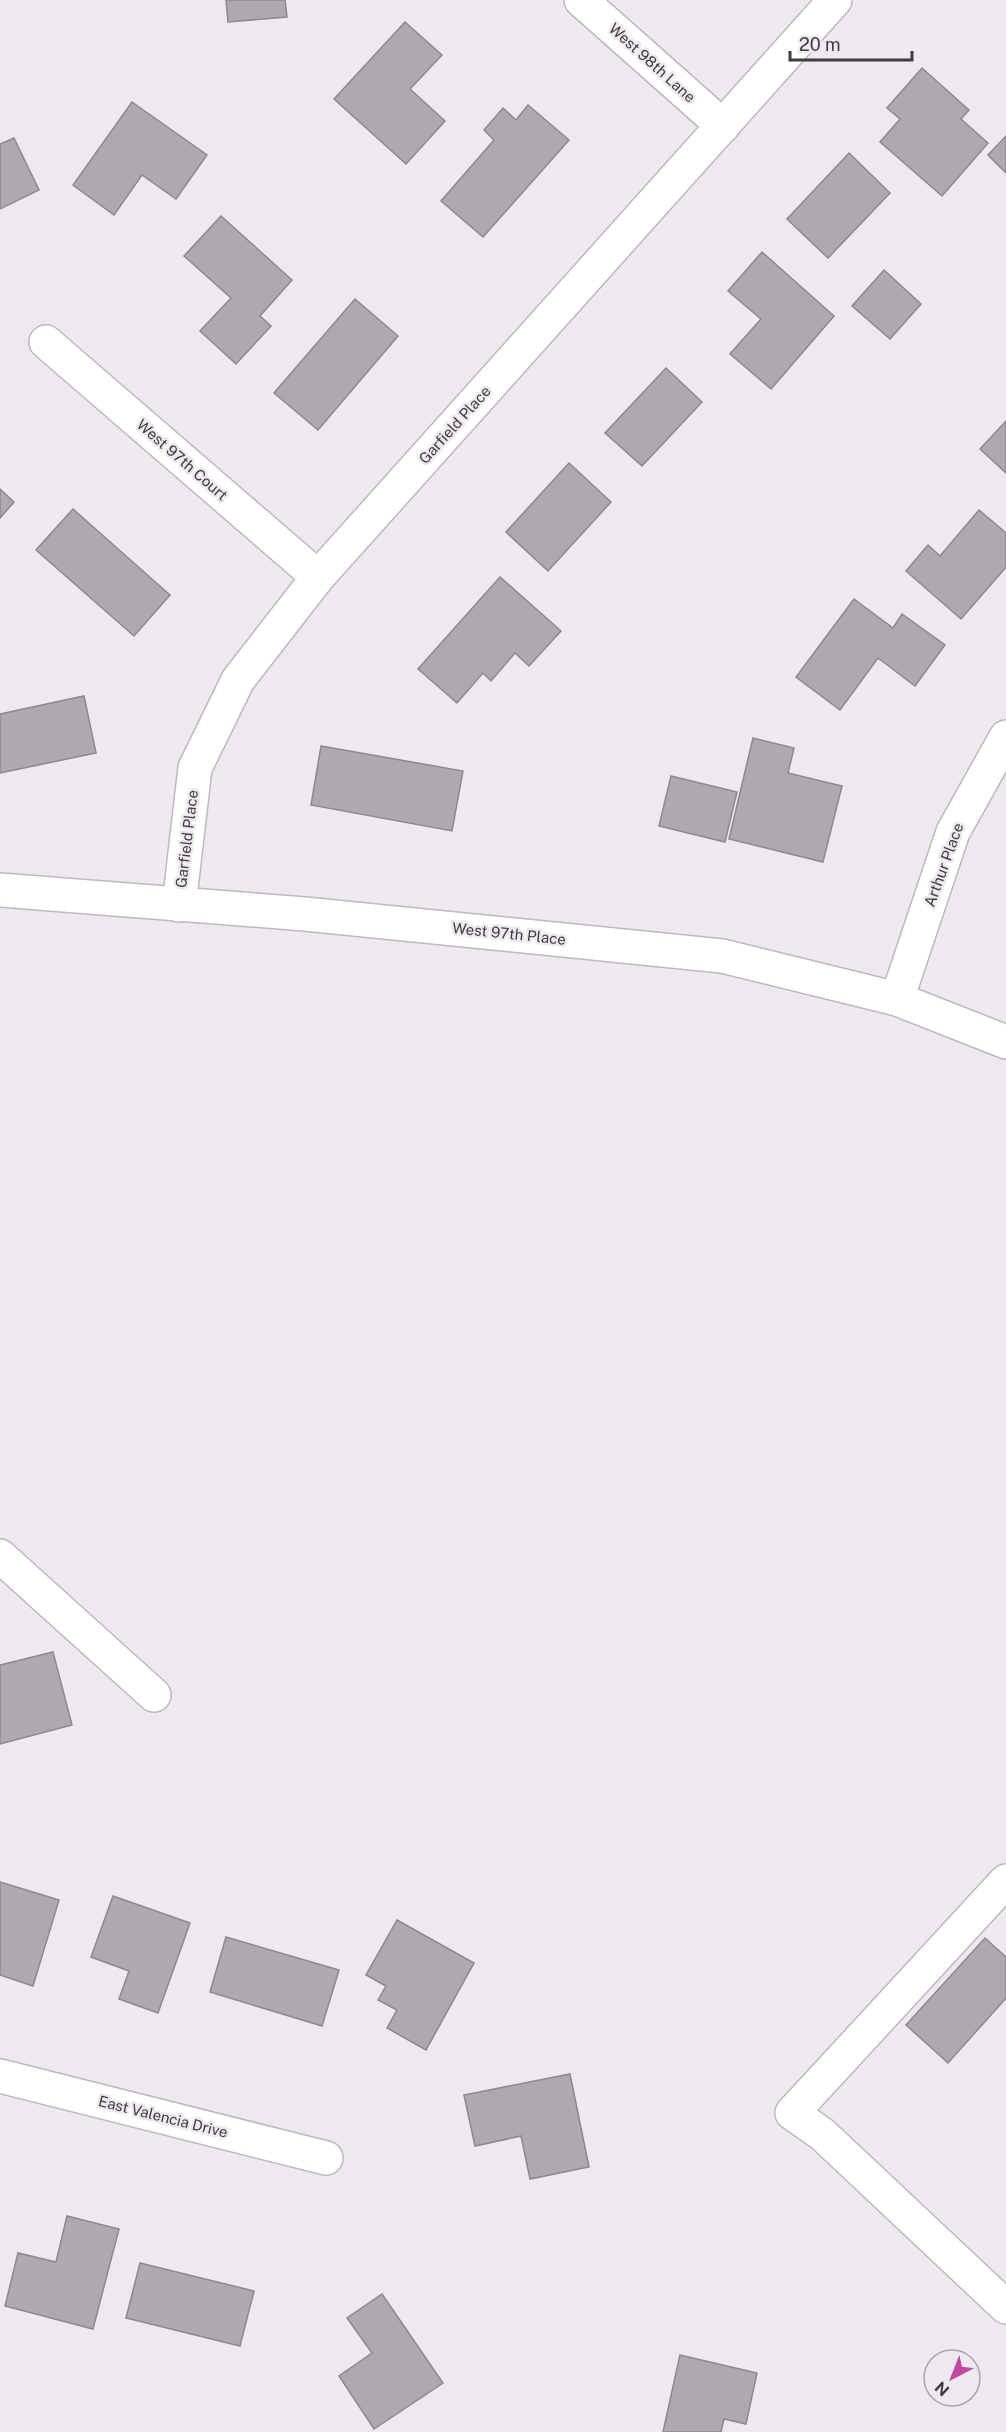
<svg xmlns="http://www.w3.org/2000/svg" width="1006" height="2432" viewBox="0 0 1006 2432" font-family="'Public Sans',sans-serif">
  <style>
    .building { fill: #aea9ae; stroke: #8d888d; stroke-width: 1.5 }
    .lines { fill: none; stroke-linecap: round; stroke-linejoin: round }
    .minor-casing { stroke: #bdb8bd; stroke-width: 36 }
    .minor { stroke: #fff; stroke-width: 33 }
    .labels { text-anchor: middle; stroke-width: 5; stroke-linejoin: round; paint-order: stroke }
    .street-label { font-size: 15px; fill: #3e3c3e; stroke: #eee9ee }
  </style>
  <rect width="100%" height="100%" fill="#eee9ee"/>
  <g class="building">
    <polygon points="226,0 285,0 287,17 228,22"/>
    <polygon points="405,22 442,55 410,89 445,121 406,164 334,99"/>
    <polygon points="922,68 969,110 961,119 988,143 942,196 880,142 900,119 887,108"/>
    <polygon points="132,102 207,155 176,199 142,175 114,215 73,185"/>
    <polygon points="528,105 569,140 483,237 441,201 494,140 484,130 503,108 516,120"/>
    <polygon points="1006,136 1006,173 988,155"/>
    <polygon points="14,138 39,190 0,209 0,144"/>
    <polygon points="849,153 890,193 828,258 787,219"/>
    <polygon points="221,216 292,280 260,316 271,326 236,364 200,331 231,298 184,256"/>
    <polygon points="762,252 834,316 771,389 730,354 761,319 728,291"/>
    <polygon points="884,270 921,304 890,339 852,306"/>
    <polygon points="355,299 398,336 318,430 274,393"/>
    <polygon points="666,368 702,402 642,466 605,433"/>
    <polygon points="1006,421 1006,473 980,449"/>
    <polygon points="569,463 611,502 548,571 506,532"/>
    <polygon points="0,489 14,502 0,518"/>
    <polygon points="73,509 170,595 134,636 36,550"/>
    <polygon points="979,510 1006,533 1006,567 961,619 906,571 928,545 940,556"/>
    <polygon points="500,577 561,631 529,666 515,653 491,681 483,673 457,703 418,669"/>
    <polygon points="854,599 893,628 902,614 945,645 915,686 878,658 840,710 796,677"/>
    <polygon points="84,696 96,753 0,773 0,714"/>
    <polygon points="753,738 794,748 788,773 842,786 823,862 729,839"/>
    <polygon points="321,746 463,771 452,831 311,805"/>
    <polygon points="671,776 737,792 725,842 659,826"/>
    <polygon points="53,1652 72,1725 0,1744 0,1665"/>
    <polygon points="0,1882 59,1900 33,1986 0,1975"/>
    <polygon points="113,1896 190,1923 158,2013 119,1999 129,1971 91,1957"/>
    <polygon points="397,1920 474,1963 426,2050 387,2028 397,2010 378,2000 386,1986 366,1975"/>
    <polygon points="226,1937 339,1970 322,2026 210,1992"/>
    <polygon points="985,1938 1006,1957 1006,1998 948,2063 906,2025"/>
    <polygon points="570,2074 589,2167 530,2179 521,2136 475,2146 464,2095"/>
    <polygon points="67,2216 119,2229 93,2329 5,2306 18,2253 56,2262"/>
    <polygon points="140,2263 254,2291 240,2346 126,2318"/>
    <polygon points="382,2294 443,2383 374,2429 339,2376 372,2353 347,2318"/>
    <polygon points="680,2355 757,2373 746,2424 724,2419 721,2432 663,2432"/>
  </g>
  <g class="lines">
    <g class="minor-casing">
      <g id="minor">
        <polyline points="581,0 723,126"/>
        <polyline points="46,342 318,577"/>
        <polyline points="0,890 305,914 722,956 897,999 1006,1042"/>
        <polyline points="179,905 195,768 238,680 318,577 835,0"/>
        <polyline points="897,999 953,832 1006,737"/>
        <polyline points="0,1556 154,1695"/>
        <polyline points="1006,1881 792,2113 822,2134 1006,2307"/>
        <polyline points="0,2076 326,2158"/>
      </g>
    </g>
    <use href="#minor" class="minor"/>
  </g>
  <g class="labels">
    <g class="street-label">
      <text transform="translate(652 63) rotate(42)" y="5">West 98th Lane</text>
      <text transform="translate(455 425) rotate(-48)" y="5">Garfield Place</text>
      <text transform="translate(182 460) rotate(41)" y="5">West 97th Court</text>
      <text transform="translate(187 839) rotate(-83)" y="5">Garfield Place</text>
      <text transform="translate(944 865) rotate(-70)" y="5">Arthur Place</text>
      <text transform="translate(509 934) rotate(6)" y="5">West 97th Place</text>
      <text transform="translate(163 2117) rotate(14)" y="5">East Valencia Drive</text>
    </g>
  </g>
  <g transform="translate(952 2378) rotate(222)"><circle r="28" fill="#eee9ee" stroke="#a8a4a8" stroke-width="1.5"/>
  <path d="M0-4.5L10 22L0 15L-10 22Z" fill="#c04aa2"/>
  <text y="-9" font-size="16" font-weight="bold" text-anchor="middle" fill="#3e3c3e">N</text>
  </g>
  <path d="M790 51v9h122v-9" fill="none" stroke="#3e3c3e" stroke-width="3"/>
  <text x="799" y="51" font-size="18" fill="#3e3c3e" stroke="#eee9ee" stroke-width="4.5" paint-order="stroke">20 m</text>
</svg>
